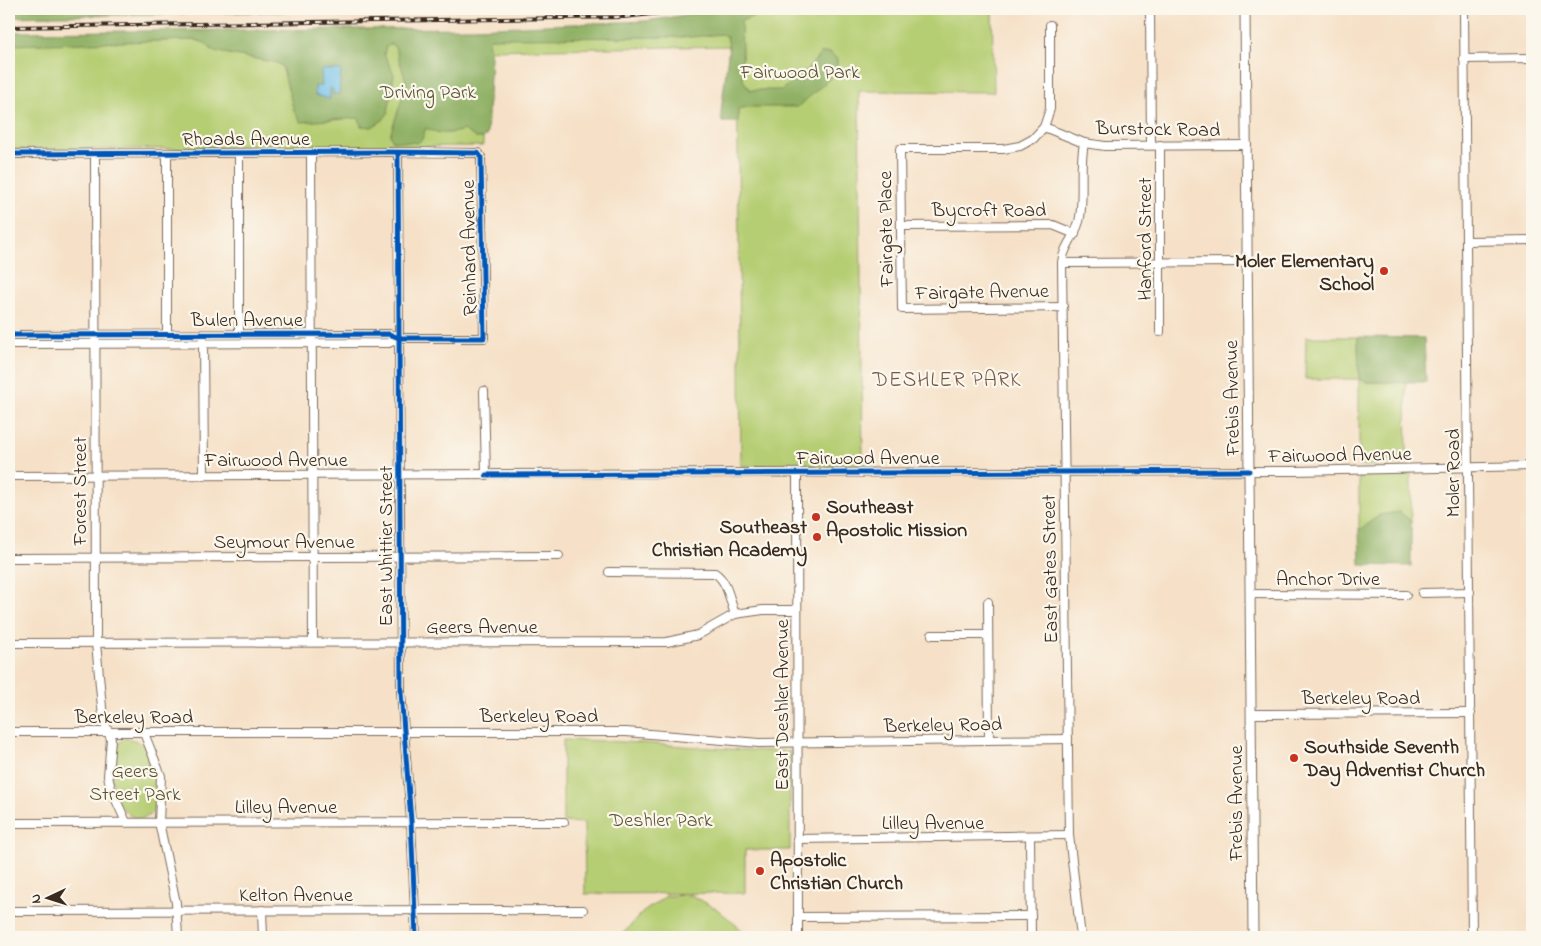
<svg xmlns="http://www.w3.org/2000/svg" width="1541" height="946" viewBox="0 0 1541 946" font-family="'Indie Flower',sans-serif">
  <style>
    .green { fill: #b6ce73; stroke: #787c48 }
    .forest { fill: #90b165; stroke: #666e42 }
    .water { fill: #6dbfe8; stroke: #547483 }
    .lines { fill: none; stroke-linecap: round; stroke-linejoin: round }
    .minor-casing { stroke: #7c6a5a; stroke-width: 10 }
    .major-casing { stroke: #7c6a5a; stroke-width: 11 }
    .minor { stroke: #fff; stroke-width: 8 }
    .major { stroke: #fff; stroke-width: 9 }
    .rail-casing { stroke: #3b2a1e; stroke-width: 4 }
    .rail { stroke: #fbf7ec; stroke-width: 2; stroke-dasharray: 5.5; stroke-linecap: butt }
    .cycleway-casing { stroke: #fbf7ec; stroke-width: 8 }
    .cycleway { stroke: #0057b8; stroke-width: 5 }
    .poi-dot { fill: #c8321e; stroke: #fbf7ec; stroke-width: 2 }
    .labels { text-anchor: middle; stroke-width: 4.5; stroke-linejoin: round; paint-order: stroke }
    .park-label { font-size: 20px; fill: #5a5333; stroke: #fbf7ec }
    .street-label { font-size: 20px; fill: #3b2a1e; stroke: #fbf7ec }
    .poi-label { font-size: 20px; font-weight: bold; fill: #3b2a1e; stroke: #fbf7ec; text-anchor: start }
    .neighbourhood-label { font-size: 21px; letter-spacing: 1px; fill: #765848; stroke: #fbf7ec }
  </style>
  <rect width="100%" height="100%" fill="#fbf7ec"/>
  <filter id="ink" filterUnits="userSpaceOnUse"><feTurbulence type="fractalNoise" baseFrequency=".02" numOctaves="2"/><feDisplacementMap in="SourceGraphic" scale="10" xChannelSelector="R" yChannelSelector="G"/><feConvolveMatrix kernelMatrix="1 2 1 2 8 2 1 2 1" color-interpolation-filters="sRGB"/></filter>
  <filter id="wash" filterUnits="userSpaceOnUse"><feTurbulence type="fractalNoise" baseFrequency=".0096" numOctaves="4" result="noise"/><feDisplacementMap in="SourceGraphic" scale="20" xChannelSelector="R" yChannelSelector="G"/><feGaussianBlur stdDeviation="1.12" result="paint"/><feColorMatrix in="noise" values="0 0 0 0 0 0 0 0 0 0 0 0 0 0 0 0 0 1.4 0 .05"/><feComposite in="paint" operator="in"/></filter>
  <g filter="url(#wash)">
    <rect width="100%" height="100%" fill="#f6e1c8"/>
    <g class="green">
      <polygon points="742,9 992,9 994,92 859,91 863,466 741,466 737,46 483,50 483,146 9,150 9,43 737,32"/>
      <polygon points="1306,337 1358,337 1359,379 1366,382 1406,383 1407,465 1359,466 1359,379 1305,379"/>
      <polygon points="1359,474 1411,474 1411,521 1399,512 1380,515 1359,530"/>
      <path d="M124,739c34,-5 47,71 20,79 -28,9 -47,-66 -20,-79z"/>
      <path d="M563,740c76,0 151,11 227,11v99h-45v43l-160,1 -1,-71 -21,-1z"/>
      <polygon points="691,895 717,909 742,930 740,937 620,937 642,913 666,896"/>
    </g>
    <g class="forest">
      <polygon points="9,9 425,9 9,17"/>
      <path d="M725,9h49l-33,12 2,59 7,10h31l23,-16 17,-21h10l6,6v13l-39,35h-51l-9,2v13h-16l-1,-10 8,-66 -2,-9 -5,-3 -30,3 -201,1 -3,3 3,16 -4,78 -4,3h-7l-12,-8c-13,4 -26,5 -38,-2l-4,11 -4,4 -25,-2 -3,-6 17,-51 -12,-37 -4,-3 -5,3 -2,7 10,20 -6,39 -5,7 -11,7 -11,-1 -2,-8 -58,4 -7,-11 -12,-45 -5,-3 -64,-12 -8,-8 -9,-3 -187,5v-13l464,-4 173,-7z"/>
      <polygon points="1358,337 1424,338 1426,382 1366,382 1359,379"/>
      <polygon points="1399,512 1411,521 1411,566 1360,565 1359,530 1380,515"/>
    </g>
    <polygon class="water" points="321,70 341,70 339,94 333,94 333,89 330,88 330,99 315,95 315,86 322,86"/>
  </g>
  <g filter="url(#ink)">
    <g class="lines">
      <g class="minor-casing">
        <g id="minor">
          <polyline points="1150,9 1151,145"/>
          <polyline points="1464,9 1472,937"/>
          <polyline points="1050,25 1050,109 1044,127 1033,139 1020,146 1003,149 900,149 902,309 1063,307"/>
          <polyline points="1464,59 1532,58"/>
          <polyline points="1044,127 1084,143 1105,146 1247,145"/>
          <polyline points="1160,145 1160,332"/>
          <polyline points="239,153 239,334"/>
          <polyline points="311,153 313,642"/>
          <polyline points="398,153 401,692 411,821 416,937"/>
          <polyline points="9,154 388,152 478,153 481,157 484,338 399,338 389,334 9,335"/>
          <polyline points="95,154 96,643 103,718 111,739 108,776 111,789 126,822"/>
          <polyline points="167,154 167,335"/>
          <polyline points="901,226 1053,225 1075,234"/>
          <polyline points="1466,241 1532,240"/>
          <polyline points="1062,263 1247,262"/>
          <polyline points="203,340 204,476"/>
          <polyline points="9,344 389,343 399,338"/>
          <polyline points="484,391 486,475"/>
          <polyline points="797,473 798,937"/>
          <polyline points="9,476 1294,471 1532,466"/>
          <polyline points="9,558 559,556"/>
          <path d="M609,572l106,1c13,9 14,26 20,41"/>
          <polyline points="1422,593 1470,592"/>
          <polyline points="1250,594 1406,595"/>
          <polyline points="988,602 989,740"/>
          <polyline points="932,635 988,635"/>
          <polyline points="9,643 667,642 698,635 735,614 763,610 797,610"/>
          <polyline points="1251,714 1471,713"/>
          <polyline points="9,732 626,732 759,743 1068,739"/>
          <polyline points="144,733 161,776 159,822 176,903 178,937"/>
          <polyline points="9,823 564,822"/>
          <polyline points="1030,837 1031,937"/>
          <polyline points="797,839 1069,835"/>
          <polyline points="262,910 263,937"/>
          <polyline points="9,911 583,910"/>
          <polyline points="798,917 1031,916"/>
          <path d="M1081,937l-12,-102 -7,-572c1,-18 16,-29 18,-46 4,-25 -1,-49 4,-74"/>
        </g>
      </g>
      <g class="major-casing">
        <polyline id="major" points="1245,9 1253,937"/>
      </g>
      <use href="#minor" class="minor"/>
      <use href="#major" class="major"/>
      <g class="rail-casing">
        <polyline id="rail" points="9,27 624,17 698,9"/>
      </g>
      <use href="#rail" class="rail"/>
      <g class="cycleway-casing">
        <g id="cycleway">
          <polyline points="398,153 401,692 411,821 416,937"/>
          <polyline points="9,154 388,152 478,153 481,157 484,338 399,338 389,334 9,335"/>
          <polyline points="486,475 1249,471"/>
        </g>
      </g>
      <use href="#cycleway" class="cycleway"/>
    </g>
  </g>
  <g class="poi-dot">
    <circle cx="1384" cy="271" r="5"/>
    <circle cx="816" cy="517" r="5"/>
    <circle cx="817" cy="537" r="5"/>
    <circle cx="1294" cy="758" r="5"/>
    <circle cx="760" cy="871" r="5"/>
  </g>
  <g class="labels">
    <g class="park-label">
      <text x="800" y="78">Fairwood Park</text>
      <text x="428" y="98">Driving Park</text>
      <text x="135" y="777">Geers<tspan x="135" dy="23">Street Park</tspan></text>
      <text x="661" y="826">Deshler Park</text>
    </g>
    <g class="street-label">
      <text transform="translate(1158 128) rotate(1)" y="7">Burstock Road</text>
      <text x="246" y="145">Rhoads Avenue</text>
      <text x="989" y="216">Bycroft Road</text>
      <text transform="translate(885 229) rotate(-91)" y="7">Fairgate Place</text>
      <text transform="translate(1144 239) rotate(-90)" y="7">Hanford Street</text>
      <text transform="translate(468 248) rotate(-91)" y="7">Reinhard Avenue</text>
      <text transform="translate(982 291) rotate(-1)" y="7">Fairgate Avenue</text>
      <text x="247" y="326">Bulen Avenue</text>
      <text transform="translate(1231 398) rotate(-91)" y="7">Frebis Avenue</text>
      <text transform="translate(1340 454) rotate(-1)" y="7">Fairwood Avenue</text>
      <text x="868" y="464">Fairwood Avenue</text>
      <text x="276" y="466">Fairwood Avenue</text>
      <text transform="translate(1452 473) rotate(-90)" y="7">Moler Road</text>
      <text transform="translate(79 491) rotate(-90)" y="7">Forest Street</text>
      <text x="284" y="548">Seymour Avenue</text>
      <text transform="translate(385 546) rotate(-90)" y="7">East Whittier Street</text>
      <text transform="translate(1049 569) rotate(-91)" y="7">East Gates Street</text>
      <text x="1328" y="585">Anchor Drive</text>
      <text x="482" y="633">Geers Avenue</text>
      <text x="1361" y="704">Berkeley Road</text>
      <text transform="translate(781 705) rotate(-90)" y="7">East Deshler Avenue</text>
      <text x="539" y="722">Berkeley Road</text>
      <text x="134" y="723">Berkeley Road</text>
      <text transform="translate(943 724) rotate(-1)" y="7">Berkeley Road</text>
      <text transform="translate(1235 803) rotate(-90)" y="7">Frebis Avenue</text>
      <text x="286" y="813">Lilley Avenue</text>
      <text x="933" y="829">Lilley Avenue</text>
      <text x="296" y="901">Kelton Avenue</text>
    </g>
    <g class="poi-label">
      <text x="1374" y="267" text-anchor="end">Moler Elementary<tspan x="1374" dy="23">School</tspan></text>
      <text x="826" y="513">Southeast<tspan x="826" dy="23">Apostolic Mission</tspan></text>
      <text x="807" y="533" text-anchor="end">Southeast<tspan x="807" dy="23">Christian Academy</tspan></text>
      <text x="1304" y="753">Southside Seventh<tspan x="1304" dy="23">Day Adventist Church</tspan></text>
      <text x="770" y="866">Apostolic<tspan x="770" dy="23">Christian Church</tspan></text>
    </g>
    <g class="neighbourhood-label">
      <text x="947" y="386">DESHLER PARK</text>
    </g>
  </g>
  <rect width="1541" height="946" fill="none" stroke="#fbf7ec" stroke-width="30"/>
  <g transform="translate(48 898) rotate(266)" stroke="#fbf7ec" stroke-width="4" paint-order="stroke">
  <path d="M0-4L9 19L0 12L-9 19Z" fill="#3b2a1e"/>
  <text y="-8" font-size="14" font-weight="bold" text-anchor="middle" fill="#3b2a1e">N</text>
  </g>
</svg>
